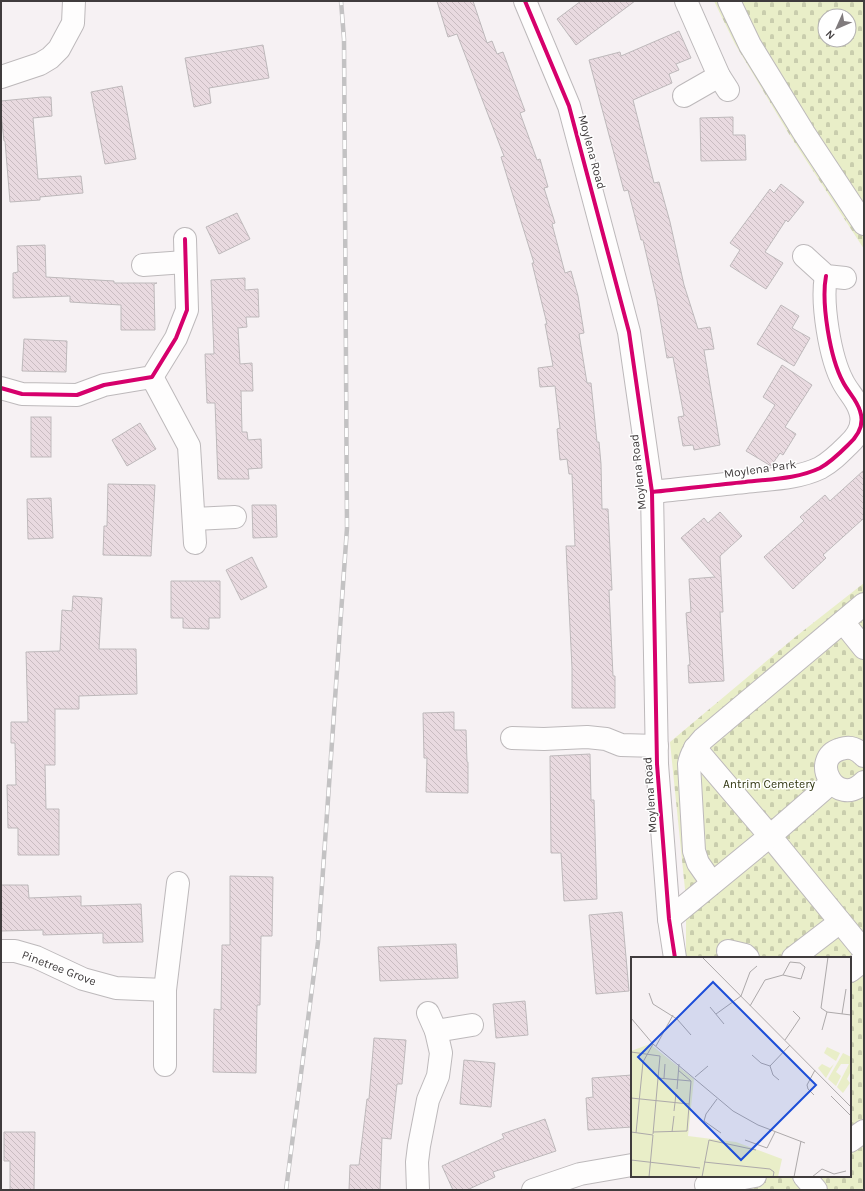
<svg xmlns="http://www.w3.org/2000/svg" width="865" height="1191" viewBox="0 0 865 1191" font-family="Karla,sans-serif">
  <style>
    .cemetery { fill: url(#cemetery-stones); fill-rule: evenodd }
    .building { fill: url(#building-back-hatch); stroke: #beb9bb }
    .lines { fill: none; stroke-linecap: round; stroke-linejoin: round }
    .minor-casing { stroke: #bdb9bb; stroke-width: 24 }
    .minor { stroke: #fefdfd; stroke-width: 22 }
    .rail-casing { stroke: #c3c2c3; stroke-width: 4.5 }
    .rail { stroke: #fff; stroke-width: 3; stroke-dasharray: 9; stroke-linecap: butt }
    .cycleway-casing { stroke: #fff; stroke-width: 6 }
    .cycleway { stroke: #d6006c; stroke-width: 4 }
    .labels { text-anchor: middle; stroke-width: 3; stroke-linejoin: round; paint-order: stroke }
    .street-label { font-size: 12px; fill: #403c3d; stroke: #fff }
    .park-label { font-size: 12px; fill: #323712; stroke: #fff }
    .inset-road { fill: none; stroke: #ada9aa; stroke-width: 1 }
    .view { fill: #1d4ed8; fill-opacity: 0.15; stroke: #1d4ed8; stroke-width: 2 }
    .inset-edge { fill: none; stroke: #403c3d; stroke-width: 2 }
  </style>
  <defs>
    <pattern id="cemetery-stones" width="16" height="16" patternUnits="userSpaceOnUse"><rect width="16" height="16" fill="#e9eec8"/><path d="M2 7V4a2 2 0 0 1 4 0v3zM10 15v-3a2 2 0 0 1 4 0v3z" fill="#c9cdad"/></pattern>
    <pattern id="building-back-hatch" width="6" height="6" patternUnits="userSpaceOnUse"><rect width="6" height="6" fill="#e9dae0"/><path d="M-1 5l2 2M0 0l6 6M5-1l2 2" fill="none" stroke="#c9bcc1"/></pattern>
  </defs>
  <rect width="100%" height="100%" fill="#f6f1f3"/>
  <g class="cemetery">
    <path d="M714,1h150v248l-75,-115 -54,-90zM825,16h24v24h-24z"/>
    <polygon points="864,583 864,1190 722,1190 719,1176 850,1176 850,958 686,958 686,899 670,742 794,638"/>
  </g>
  <g class="building">
    <polygon points="437,1 473,1 487,43 492,41 497,54 503,52 525,111 520,113 537,160 540,159 548,187 544,188 555,223 552,224 565,273 571,271 578,296 584,333 579,334 587,383 591,383 597,442 599,442 601,464 602,509 608,509 612,590 609,590 613,676 615,676 615,708 572,708 572,668 566,546 575,546 572,474 569,474 567,459 560,460 557,429 560,428 555,386 540,387 538,368 553,366 545,324 547,324 532,263 534,263 501,157 504,156 457,34 448,37"/>
    <polygon points="581,1 635,1 576,45 557,19"/>
    <polygon points="679,31 691,58 676,64 679,70 669,74 672,83 633,100 654,183 659,182 670,222 684,285 698,329 710,327 714,349 704,350 720,445 694,450 693,445 683,446 678,417 684,416 673,357 667,358 657,300 643,240 641,240 628,190 624,191 589,60 620,52 621,56"/>
    <polygon points="263,45 269,78 209,88 211,103 194,107 185,58"/>
    <polygon points="122,86 136,159 105,164 91,92"/>
    <polygon points="42,97 51,97 52,116 33,118 38,179 81,176 83,193 40,197 40,200 10,202 5,141 4,141 1,113 1,101"/>
    <polygon points="733,117 733,135 745,135 746,160 701,161 700,118"/>
    <polygon points="781,184 804,202 788,222 786,220 765,252 783,263 766,289 730,266 740,250 730,243 770,189 774,193"/>
    <polygon points="237,213 250,239 219,254 206,227"/>
    <polygon points="45,245 46,277 114,281 114,283 157,283 154,284 155,330 121,330 121,305 70,302 70,296 13,298 13,273 18,272 17,246"/>
    <polygon points="245,278 245,290 258,289 259,317 246,317 247,327 238,328 240,364 252,363 253,391 241,391 242,432 247,432 248,440 261,439 262,468 248,469 249,479 218,479 215,403 207,403 205,354 214,354 211,280"/>
    <polygon points="781,305 799,316 792,328 810,338 794,366 757,344"/>
    <polygon points="24,339 67,341 66,372 22,371"/>
    <polygon points="782,365 812,385 785,427 796,434 783,455 780,453 771,466 746,451 775,405 763,397"/>
    <rect x="31" y="417" width="20" height="40"/>
    <polygon points="140,423 156,449 127,466 112,440"/>
    <polygon points="864,470 864,518 823,555 826,558 793,589 764,557 804,521 800,517 825,495 830,501"/>
    <polygon points="108,484 155,485 151,556 103,555 104,526 107,526"/>
    <polygon points="51,498 53,538 28,539 27,499"/>
    <polygon points="252,505 276,505 277,537 253,538"/>
    <polygon points="720,512 742,536 720,556 723,612 720,612 724,681 689,683 688,665 690,665 686,613 691,612 689,579 715,577 681,538 704,518 708,523"/>
    <polygon points="252,557 267,587 241,600 226,570"/>
    <polygon points="171,581 220,581 220,618 209,618 209,629 183,628 183,618 171,618"/>
    <polygon points="73,596 102,598 99,649 136,649 137,694 79,696 79,709 55,709 55,765 45,765 46,809 59,809 59,855 18,855 18,828 8,828 7,785 16,785 15,743 11,743 11,722 28,722 26,652 60,651 62,610 72,611"/>
    <polygon points="454,712 454,730 466,730 467,762 468,762 468,793 426,792 427,758 424,758 423,713"/>
    <polygon points="590,754 591,800 594,800 597,899 564,901 561,853 551,853 550,756"/>
    <polygon points="230,876 273,877 272,936 261,936 260,1005 257,1005 256,1073 213,1072 214,1009 221,1010 222,945 230,945"/>
    <polygon points="1,885 28,885 29,898 81,896 81,906 141,904 143,942 103,943 103,933 43,935 43,930 1,931"/>
    <polygon points="622,912 629,991 596,994 589,915"/>
    <polygon points="456,944 458,978 380,981 378,947"/>
    <polygon points="525,1001 528,1035 496,1038 493,1004"/>
    <polygon points="374,1038 406,1040 402,1084 397,1084 391,1139 382,1138 380,1190 349,1190 350,1165 359,1165 367,1099 369,1099"/>
    <polygon points="464,1060 495,1063 491,1107 460,1104"/>
    <polygon points="632,1075 632,1127 588,1130 586,1098 593,1097 592,1078"/>
    <polygon points="545,1119 556,1151 493,1172 495,1177 467,1190 453,1190 442,1166 504,1138 502,1134"/>
    <polygon points="4,1132 35,1132 34,1190 10,1190 10,1161 4,1161"/>
  </g>
  <g class="lines">
    <g class="minor-casing">
      <g id="minor">
        <polyline points="525,1 569,106 629,332 652,492 657,764 669,919 675,958"/>
        <polyline points="686,1 719,76 728,90"/>
        <polyline points="729,1 750,45 804,133 864,224"/>
        <polyline points="1,77 40,64 50,58 59,49 73,23 74,1"/>
        <polyline points="684,96 719,76"/>
        <polyline points="804,256 826,276 845,278"/>
        <polyline points="143,265 185,262"/>
        <polyline points="152,377 189,446 195,543"/>
        <polyline points="1,388 22,394 77,395 104,385 152,377 176,338 187,310 185,239"/>
        <path d="M652,492c31,-3 62,-7 93,-10 25,-3 52,-3 75,-14 11,-6 19,-14 28,-23 10,-9 17,-20 12,-34 -3,-11 -12,-19 -17,-29 -13,-24 -22,-79 -17,-106"/>
        <polyline points="194,519 235,517"/>
        <polyline points="843,622 864,648"/>
        <polyline points="512,738 544,739 587,737 606,739 621,745 657,746"/>
        <polyline points="695,748 770,836 864,951"/>
        <path d="M864,756c-7,-7 -13,-10 -23,-7 -33,9 -5,61 23,33"/>
        <path d="M712,883l-14,-20 -4,-12 -5,-87c2,-11 7,-17 14,-25l161,-135"/>
        <polyline points="669,919 770,836 831,783"/>
        <polyline points="1,951 15,951 36,957 83,979 116,988 165,990"/>
        <polyline points="728,951 745,955 748,958"/>
        <polyline points="793,958 840,922"/>
        <polyline points="850,971 864,960"/>
        <polyline points="436,1031 472,1025"/>
        <polyline points="165,1065 165,990 178,883"/>
        <polyline points="850,1141 864,1131"/>
        <polyline points="804,1176 816,1190"/>
        <polyline points="706,1185 755,1176"/>
        <polyline points="418,1190 417,1162 419,1146 428,1100 438,1076 441,1053 436,1031 428,1013"/>
        <polyline points="533,1190 580,1174 632,1165"/>
      </g>
    </g>
    <use href="#minor" class="minor"/>
    <g class="rail-casing">
      <polyline id="rail" points="286,1190 318,942 347,528 344,39 341,1"/>
    </g>
    <use href="#rail" class="rail"/>
    <g class="cycleway-casing">
      <g id="cycleway">
        <polyline points="525,1 569,106 629,332 652,492 657,764 669,919 675,958"/>
        <polyline points="1,388 22,394 77,395 104,385 152,377 176,338 187,310 185,239"/>
        <path d="M652,492c31,-3 62,-7 93,-10 25,-3 52,-3 75,-14 11,-6 19,-14 28,-23 10,-9 17,-20 12,-34 -3,-11 -12,-19 -17,-29 -13,-24 -22,-79 -17,-106"/>
      </g>
    </g>
    <use href="#cycleway" class="cycleway"/>
  </g>
  <g class="labels">
    <g class="street-label">
      <text transform="translate(592 152) rotate(75)" y="4">Moylena Road</text>
      <text transform="translate(760 469) rotate(-8)" y="4">Moylena Park</text>
      <text transform="translate(638 472) rotate(-96)" y="4">Moylena Road</text>
      <text transform="translate(650 795) rotate(-94)" y="4">Moylena Road</text>
      <text transform="translate(59 968) rotate(21)" y="4">Pinetree Grove</text>
    </g>
    <g class="park-label">
      <text x="769" y="788">Antrim Cemetery</text>
    </g>
  </g>
  <g transform="translate(631 957)">
    <rect width="220" height="220" fill="#f6f1f3"/>
    <path d="M196,90l13,6 -4,8 -12,-8zM212,96l8,4v14l-4,8 3,4 -7,10 -6,-6 12,-23h-8l-5,8 5,4 -5,10 -8,-7zM191,107l8,4 4,-4 -8,14 -8,-10z" fill="#e9eec8"/>
    <path d="M19,87l44,35 -6,57 48,6 46,17 -4,18h-147v-126z" fill="#e9eec8"/>
    <path class="inset-road" d="M71,0l149,150M197,0l-7,51 6,4 24,3M18,36l4,11 24,15 14,16M119,49l15,-26 18,-5 18,4 4,-12 -5,-4 -10,-1 -7,13M79,50l14,17M85,57l25,-18 9,-24 7,-6M211,57l4,-25M0,61l22,26 80,67 25,14 47,18M191,73l5,-18M154,83l15,-22 -7,-7M25,89l17,-31M0,95l29,4 -7,78M121,98l9,8 9,3M64,120l13,-11M27,121l33,3M33,121l1,-14M148,123l-6,-5 -3,-9 20,-21M46,132l2,-25M183,138l-6,-6 -1,-4 8,-15M200,139l20,20M0,141l58,6M86,142l-11,15 -2,7 17,12M43,154l2,-17M0,175l22,3 -4,42M22,175l34,-1 4,-50 -13,-11M41,175l2,-16M5,176l7,-71 10,-18M114,183l22,8 8,-16M0,203l69,8M73,205l66,7 4,3 -1,5M71,220l7,-37 47,10M163,220l7,-36M181,220l10,-8 12,5 12,-3"/>
    <path class="view" d="M82,25l103,103 -75,75 -103,-103z"/>
    <rect width="220" height="220" class="inset-edge"/>
  </g>
  <rect width="865" height="1191" fill="none" stroke="#403c3d" stroke-width="4"/>
  <g transform="translate(837 28) rotate(225)"><circle r="19" fill="#ffffff" stroke="#b3b1b1"/>
  <path d="M0-3L7 15L0 10L-7 15Z" fill="#807b7d"/>
  <text y="-6" font-size="11" font-weight="bold" text-anchor="middle" fill="#403c3d">N</text>
  </g>
</svg>
